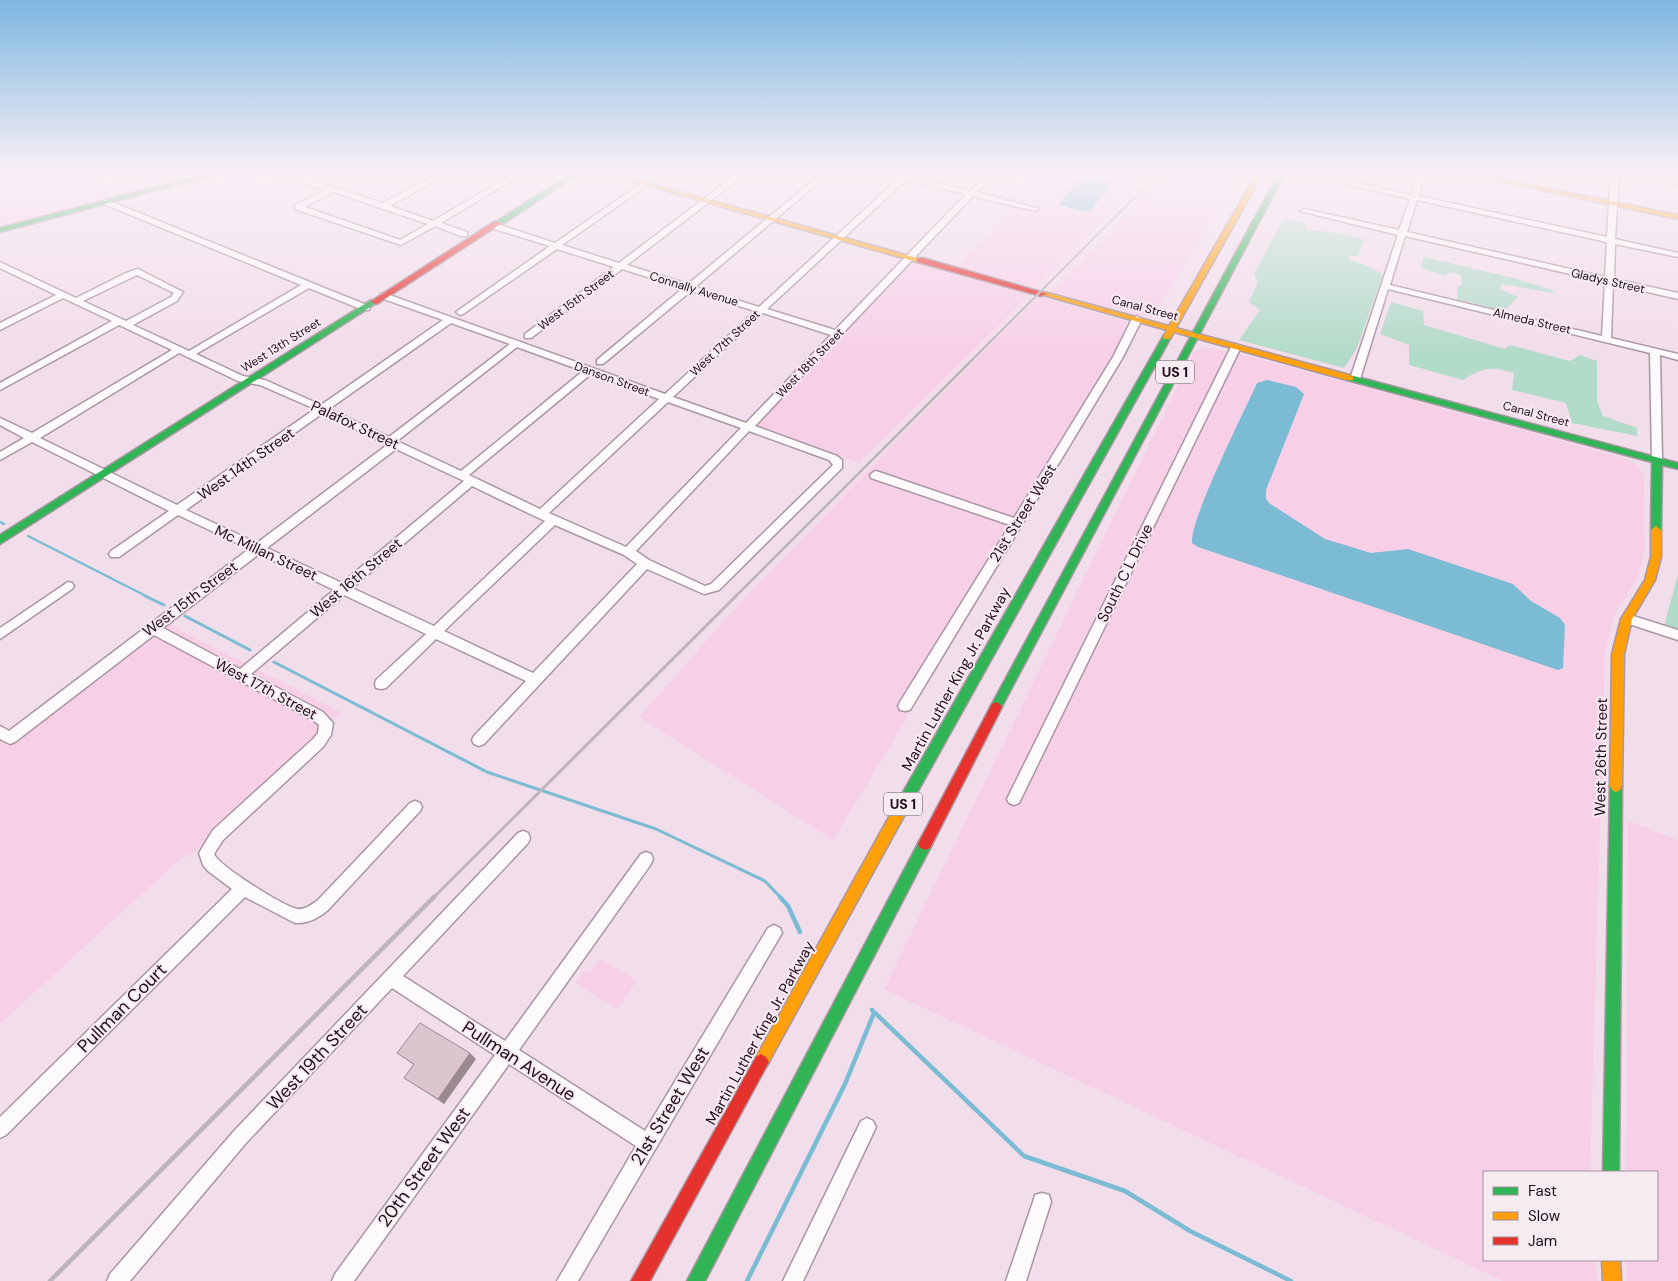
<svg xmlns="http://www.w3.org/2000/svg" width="1678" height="1281" viewBox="0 0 1678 1281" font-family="'DM Sans',sans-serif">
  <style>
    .built { fill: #f7d0e8 }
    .green { fill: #b3dbc9 }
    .water { fill: #7cbbd4 }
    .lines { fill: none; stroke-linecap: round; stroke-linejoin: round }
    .stream-far2 { stroke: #7cbbd4; stroke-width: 2.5 }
    .stream-far1 { stroke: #7cbbd4; stroke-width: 3 }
    .stream { stroke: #7cbbd4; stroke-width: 4.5 }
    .street-casing { stroke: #a996a2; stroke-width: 3 }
    .fast-casing { stroke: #a996a2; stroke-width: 3 }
    .slow-casing { stroke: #a996a2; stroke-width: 3 }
    .jam-casing { stroke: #a996a2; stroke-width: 3 }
    .street { fill: #fdfafc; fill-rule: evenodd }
    .fast { fill: #30b455; fill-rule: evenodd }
    .slow { fill: #ff9f0a; fill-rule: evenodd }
    .jam { fill: #e5322d; fill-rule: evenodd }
    .rail-far3 { stroke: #bcb5b9; stroke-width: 2 }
    .rail-far2 { stroke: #bcb5b9; stroke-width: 2.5 }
    .rail-far1 { stroke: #bcb5b9; stroke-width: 3 }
    .rail { stroke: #bcb5b9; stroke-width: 4.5 }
    .wall { fill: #bda9b1 }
    .shaded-wall { fill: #9a8a90 }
    .building { fill: #dcc5ce; stroke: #9a8a90 }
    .labels { text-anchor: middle; stroke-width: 4; stroke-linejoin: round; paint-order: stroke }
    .far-street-label { font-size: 12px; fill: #210c1a; stroke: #f7ebf2 }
    .shield { fill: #f7ebf2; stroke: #614f5b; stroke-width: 1 }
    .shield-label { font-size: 14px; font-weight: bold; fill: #210c1a }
    .street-label { font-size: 15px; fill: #210c1a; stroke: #f7ebf2 }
    .near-street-label { font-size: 18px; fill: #210c1a; stroke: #f7ebf2 }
  </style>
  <rect width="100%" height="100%" fill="#f2ddea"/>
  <g class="built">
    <polygon points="0,173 123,173 92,187 115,195 165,173 207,173 0,227"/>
    <polygon points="229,173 332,173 306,180 285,174 241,188 212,178"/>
    <polygon points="1034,173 1050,173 1065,176 1068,173 1151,173 1035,288 957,267 1016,203 1008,201"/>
    <polygon points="1168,173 1241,173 1152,318 1050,292"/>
    <polygon points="913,261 1030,294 859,463 755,426"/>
    <polygon points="1038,296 1141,326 1079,433 833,840 639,717 739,604"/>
    <polygon points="1200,348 1210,348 1249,356 1623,458 1632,462 1641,470 1644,476 1645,550 1637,578 1615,614 1605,651 1590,1172 1484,1172 1484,1260 1594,1260 1598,1281 1503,1281 884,989 1194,352"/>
    <polygon points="165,622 341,712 192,854 181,858 0,1024 0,742 7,746"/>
    <polygon points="1628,821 1678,840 1678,1281 1627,1281 1626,1260 1657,1260 1657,1172 1626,1172"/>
    <polygon points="600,959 637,980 618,1009 575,983 585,970 590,973"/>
  </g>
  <g class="green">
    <polygon points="1284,218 1305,223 1306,229 1345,234 1365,240 1358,256 1349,256 1349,260 1363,264 1383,274 1357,348 1344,368 1239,340 1260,310 1249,302 1258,281 1254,274"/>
    <polygon points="1424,257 1517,279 1553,290 1553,293 1502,284 1500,289 1518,297 1504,311 1457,299 1457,287 1462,285 1461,275 1450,272 1445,276 1421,268"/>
    <path d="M1391,302l32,9 1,14 81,24 5,-4 60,16 10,-6 17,6v40l6,15 34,12v8l-65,-13 -6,-20 -54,-13 2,-17c-23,-7 -31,-6 -51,7l-54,-15v-20l-29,-11z"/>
    <polygon points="1678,574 1678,630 1664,626"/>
  </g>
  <g class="water">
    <polygon points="1081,178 1107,182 1110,186 1089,212 1058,205"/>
    <path d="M1267,380l29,7 8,7 -38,96v9l3,4 56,36 46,14 37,-4 105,35 18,17 29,17 5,7 -2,43 -5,2 -360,-123 -6,-4c-3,-22 53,-133 65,-160z"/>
  </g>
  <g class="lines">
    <g class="stream-far2">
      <polyline points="0,522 4,524"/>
      <polyline points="28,536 148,597"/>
    </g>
    <g class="stream-far1">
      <polyline points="145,596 164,605"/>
      <polyline points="185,616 250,650"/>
      <polyline points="274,662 487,772 656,829 765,881 781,898"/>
    </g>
    <g class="stream">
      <polyline points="780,897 788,906 800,932"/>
      <polyline points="872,1010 1024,1156 1125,1191 1190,1231 1291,1281"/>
      <polyline points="747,1281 845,1084 874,1013"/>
    </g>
    <g class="street-casing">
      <g id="street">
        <path d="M271,173c13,0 27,7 36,6 13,-1 24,-6 37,-6l-30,9 69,21 57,-30h9l-59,33 43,15 82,-48h9l-83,50 26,9v4h-6l-26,-10 -34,19 -106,-36v-4l30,-15zM333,192l95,32 -28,16 -95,-33z"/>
        <path d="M656,173h9l-103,72 57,18 119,-90h9l-120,92 61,19 134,-111h8l-135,114 64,20 140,-129 -14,-5h28l-3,3 60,15 17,-18h8l-18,19 62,17 -4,2 -62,-15 -218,230 82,30 5,4v8l-123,122 -15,4 -57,-25 -163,175 -5,2 -5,-2 -2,-4 2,-4 52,-55 -90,-42 -50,49 -5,1 -5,-1 -1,-4 1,-4 50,-46 -82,-39 -93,79 72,38 10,11 -2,12 -8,12 -100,93 -9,14c5,12 69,52 83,55 8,1 14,-4 21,-9l92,-97 5,-2 5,2 2,4 -2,4 -92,99c-10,8 -20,14 -33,13l-50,-26 -239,238 -6,3v-21l232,-228 -24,-18 -5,-6 -4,-12 14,-23 100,-91 5,-6 1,-8 -6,-5 -159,-85 -139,107 -5,2 -10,-5v-13l9,5 240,-182 -71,-34 -59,42h-8l-2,-3 2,-3 58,-40 -137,-69 -32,18v-8l24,-14 -24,-13v-7l32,15 140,-83 -53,-25 -119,65v-7l112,-62 -49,-23 -63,32v-7l56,-28 -56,-27v-6l76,36 50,-25 12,-4 45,23 -6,9 -44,24 56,26 112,-66 -197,-81v-4h3l262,106v4h-6l-54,-22 -113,66 47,22 22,4 56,25 122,-85 -62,-22v-4l3,-1 281,101 90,-83 -64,-20 -88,73h-6v-4l86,-72 -61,-19 -91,69h-6v-4l89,-67 -57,-18 -94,65 -3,1 -4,-3 94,-66 -59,-18v-4h6l58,19zM906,180l60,14 -131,136 -68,-21zM137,275l37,18 -3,4 -45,24 -43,-20zM763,313l68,22 -85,88 -73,-26zM451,323l59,21 -121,93 -60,-28zM517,347l66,24 -122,100 -64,-30zM179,353l59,28 22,4 55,24 -138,96 -137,-67zM591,374l68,25 -119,110 -71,-34zM668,402l73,26 -115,119 -77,-34zM323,413l64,32 -130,98 -71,-33zM749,431l80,29 4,5 -122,119 -6,2 -56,-26 -13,-9zM396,449l68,32 -122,102 -75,-35zM472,486l73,35 -111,105 -82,-38zM555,525l69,30 13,9 -104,109 -89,-42zM259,554l75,36 -94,79 -77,-41z"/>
        <path d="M1418,173h8l-8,23 189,41 4,-64h8l-4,66 63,14v4l-63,-13 -1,35 64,14v6l-65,-15 -2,54 67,16v6l-18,-5 2,105 -1,2h-8l-1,-2 -2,-107 -262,-64 -28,90 -5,3 -3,-1 -2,-2 48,-144 -98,-24 4,-2 95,21 11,-31 -99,-23 4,-2 96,21zM1417,200l190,42 -2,35 -198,-45zM1405,236l200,46 -3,54 -212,-51z"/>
        <polygon points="1622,173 1637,173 1678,181 1678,185"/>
        <polygon points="1137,316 1142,319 1123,357 910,710 905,711 900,710 898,706 900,702 1010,525 871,478 870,475 875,471 879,472 1014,518 1113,357 1132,319"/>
        <polygon points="1236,344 1241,347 1019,803 1014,805 1009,803 1007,799 1009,795 1231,347"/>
        <polygon points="68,582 72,583 74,586 72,589 0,639 0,628"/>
        <polygon points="1627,614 1678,630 1678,640 1623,622 1621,619 1623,616"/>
        <polygon points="523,831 528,833 530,838 528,843 403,976 505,1041 641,854 646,852 651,854 653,859 651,864 519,1050 645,1131 768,928 774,925 780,928 782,933 578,1281 557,1281 636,1146 509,1064 354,1281 332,1281 335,1274 495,1055 392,988 246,1143 130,1281 107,1281 110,1274 234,1131 518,833"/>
        <polygon points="867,1118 873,1121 876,1127 803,1281 783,1281 861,1121"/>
        <polygon points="1042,1193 1049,1195 1051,1202 1026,1281 1006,1281 1033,1202 1035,1195"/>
      </g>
    </g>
    <g class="fast-casing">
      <g id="fast">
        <polygon points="210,173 221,173 0,232 0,228"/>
        <polygon points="572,173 580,173 501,225 494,223"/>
        <polygon points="1279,173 1285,173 1000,710 996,712 992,710 990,707 992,704"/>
        <polygon points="371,300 378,302 0,544 0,535"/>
        <polygon points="1164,335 1167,335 1171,337 904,816 899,818 894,816 893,812 894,808"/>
        <polygon points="1350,375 1678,463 1678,469 1662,465 1661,530 1656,534 1651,530 1652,462 1347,380 1346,378"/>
        <polygon points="1616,780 1620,782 1622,786 1619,1172 1603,1172 1610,786 1612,782"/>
        <polygon points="925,838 930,840 932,844 930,848 705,1281 687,1281 920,840"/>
      </g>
    </g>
    <g class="slow-casing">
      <g id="slow">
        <polygon points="603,173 613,173 924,260 917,262"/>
        <polygon points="1257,173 1263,173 1176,328 1353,376 1353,380 1347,380 1174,332 1170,339 1164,339 1163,337 1167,330 1040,294 1044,292 1169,326"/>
        <polygon points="1460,173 1473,173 1678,215 1678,219"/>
        <polygon points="1656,526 1661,530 1661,557 1655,580 1632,619 1624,654 1622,786 1620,790 1616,792 1612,790 1610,786 1612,654 1621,619 1645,580 1651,557 1651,530"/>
        <polygon points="899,806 904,808 905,812 904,816 766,1067 761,1070 756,1067 753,1062 756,1057 894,808"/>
        <polygon points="1602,1260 1620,1260 1621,1281 1603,1281"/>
      </g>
    </g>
    <g class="jam-casing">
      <g id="jam">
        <polygon points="495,221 502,223 377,304 370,302"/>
        <polygon points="917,258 923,258 1048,294 1041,296 917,262"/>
        <polygon points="996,702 1000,704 1002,707 930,848 925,850 920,848 918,844 920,840 992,704"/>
        <polygon points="761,1054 766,1057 769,1062 766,1067 650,1281 631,1281 756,1057"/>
      </g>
    </g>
    <use href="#street" class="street"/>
    <use href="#fast" class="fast"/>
    <use href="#slow" class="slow"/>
    <use href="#jam" class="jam"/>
    <polyline class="rail-far3" points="972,360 1159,173"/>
    <polyline class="rail-far2" points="735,597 973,359"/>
    <polyline class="rail-far1" points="433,898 736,596"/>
    <polyline class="rail" points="50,1281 434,897"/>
  </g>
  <polygon class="wall" points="397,1053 476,1059 444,1104 404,1078 414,1065"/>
  <polygon class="shaded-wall" points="470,1053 476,1059 444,1104 438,1099"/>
  <polygon class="building" points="420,1023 470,1053 438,1099 404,1078 414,1064 397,1053"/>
  <linearGradient id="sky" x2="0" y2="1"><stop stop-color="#7db7e0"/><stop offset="0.49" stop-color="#f9f0f6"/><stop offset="1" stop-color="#f9f0f6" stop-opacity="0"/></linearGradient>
  <rect width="1678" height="352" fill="url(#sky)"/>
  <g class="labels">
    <g class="far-street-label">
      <text transform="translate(1608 281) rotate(13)" y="4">Gladys Street</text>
      <text transform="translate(694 289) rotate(17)" y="4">Connally Avenue</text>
      <text transform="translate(576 300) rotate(-37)" y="4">West 15th Street</text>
      <text transform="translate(1145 308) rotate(15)" y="4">Canal Street</text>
      <text transform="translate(1532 321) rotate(13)" y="4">Almeda Street</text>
      <text transform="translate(725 343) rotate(-43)" y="4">West 17th Street</text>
      <text transform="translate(281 345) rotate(-32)" y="4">West 13th Street</text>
      <text transform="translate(810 363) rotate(-46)" y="4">West 18th Street</text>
      <text transform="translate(612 379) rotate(20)" y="4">Danson Street</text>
      <text transform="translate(1536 414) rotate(15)" y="4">Canal Street</text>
    </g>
    <g class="shield">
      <rect x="1156" y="360.5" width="38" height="23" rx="4"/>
      <rect x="884" y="792.5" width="38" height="23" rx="4"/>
    </g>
    <g class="shield-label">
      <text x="1175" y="377">US 1</text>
      <text x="903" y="809">US 1</text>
    </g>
    <g class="street-label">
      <text transform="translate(355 425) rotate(25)" y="5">Palafox Street</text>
      <text transform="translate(246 464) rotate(-35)" y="5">West 14th Street</text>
      <text transform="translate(1023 513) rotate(-58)" y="5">21st Street West</text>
      <text transform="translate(266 553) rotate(25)" y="5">Mc Millan Street</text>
      <text transform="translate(1125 573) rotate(-64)" y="5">South C L Drive</text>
      <text transform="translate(356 578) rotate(-40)" y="5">West 16th Street</text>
      <text transform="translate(190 599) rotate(-37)" y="5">West 15th Street</text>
      <text transform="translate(956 679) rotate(-61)" y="5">Martin Luther King Jr. Parkway</text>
      <text transform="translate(266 689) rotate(28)" y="5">West 17th Street</text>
      <text transform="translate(1601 757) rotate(-89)" y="5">West 26th Street</text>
      <text transform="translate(760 1033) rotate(-61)" y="5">Martin Luther King Jr. Parkway</text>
    </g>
    <g class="near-street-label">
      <text transform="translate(122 1008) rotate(-45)" y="6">Pullman Court</text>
      <text transform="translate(317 1057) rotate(-47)" y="6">West 19th Street</text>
      <text transform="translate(519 1061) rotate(33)" y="6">Pullman Avenue</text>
      <text transform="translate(670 1106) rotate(-59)" y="6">21st Street West</text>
      <text transform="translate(424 1167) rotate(-54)" y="6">20th Street West</text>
    </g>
  </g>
  <rect x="1483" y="1171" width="175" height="90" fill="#f7ebf2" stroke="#a1929c"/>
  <rect x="1493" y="1187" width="25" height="8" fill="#30b455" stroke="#a1929c"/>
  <text x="1528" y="1196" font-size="15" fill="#210c1a">Fast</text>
  <rect x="1493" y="1212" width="25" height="8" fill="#ff9f0a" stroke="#a1929c"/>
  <text x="1528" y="1221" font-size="15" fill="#210c1a">Slow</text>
  <rect x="1493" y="1237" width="25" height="8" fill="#e5322d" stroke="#a1929c"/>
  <text x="1528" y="1246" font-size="15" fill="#210c1a">Jam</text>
</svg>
